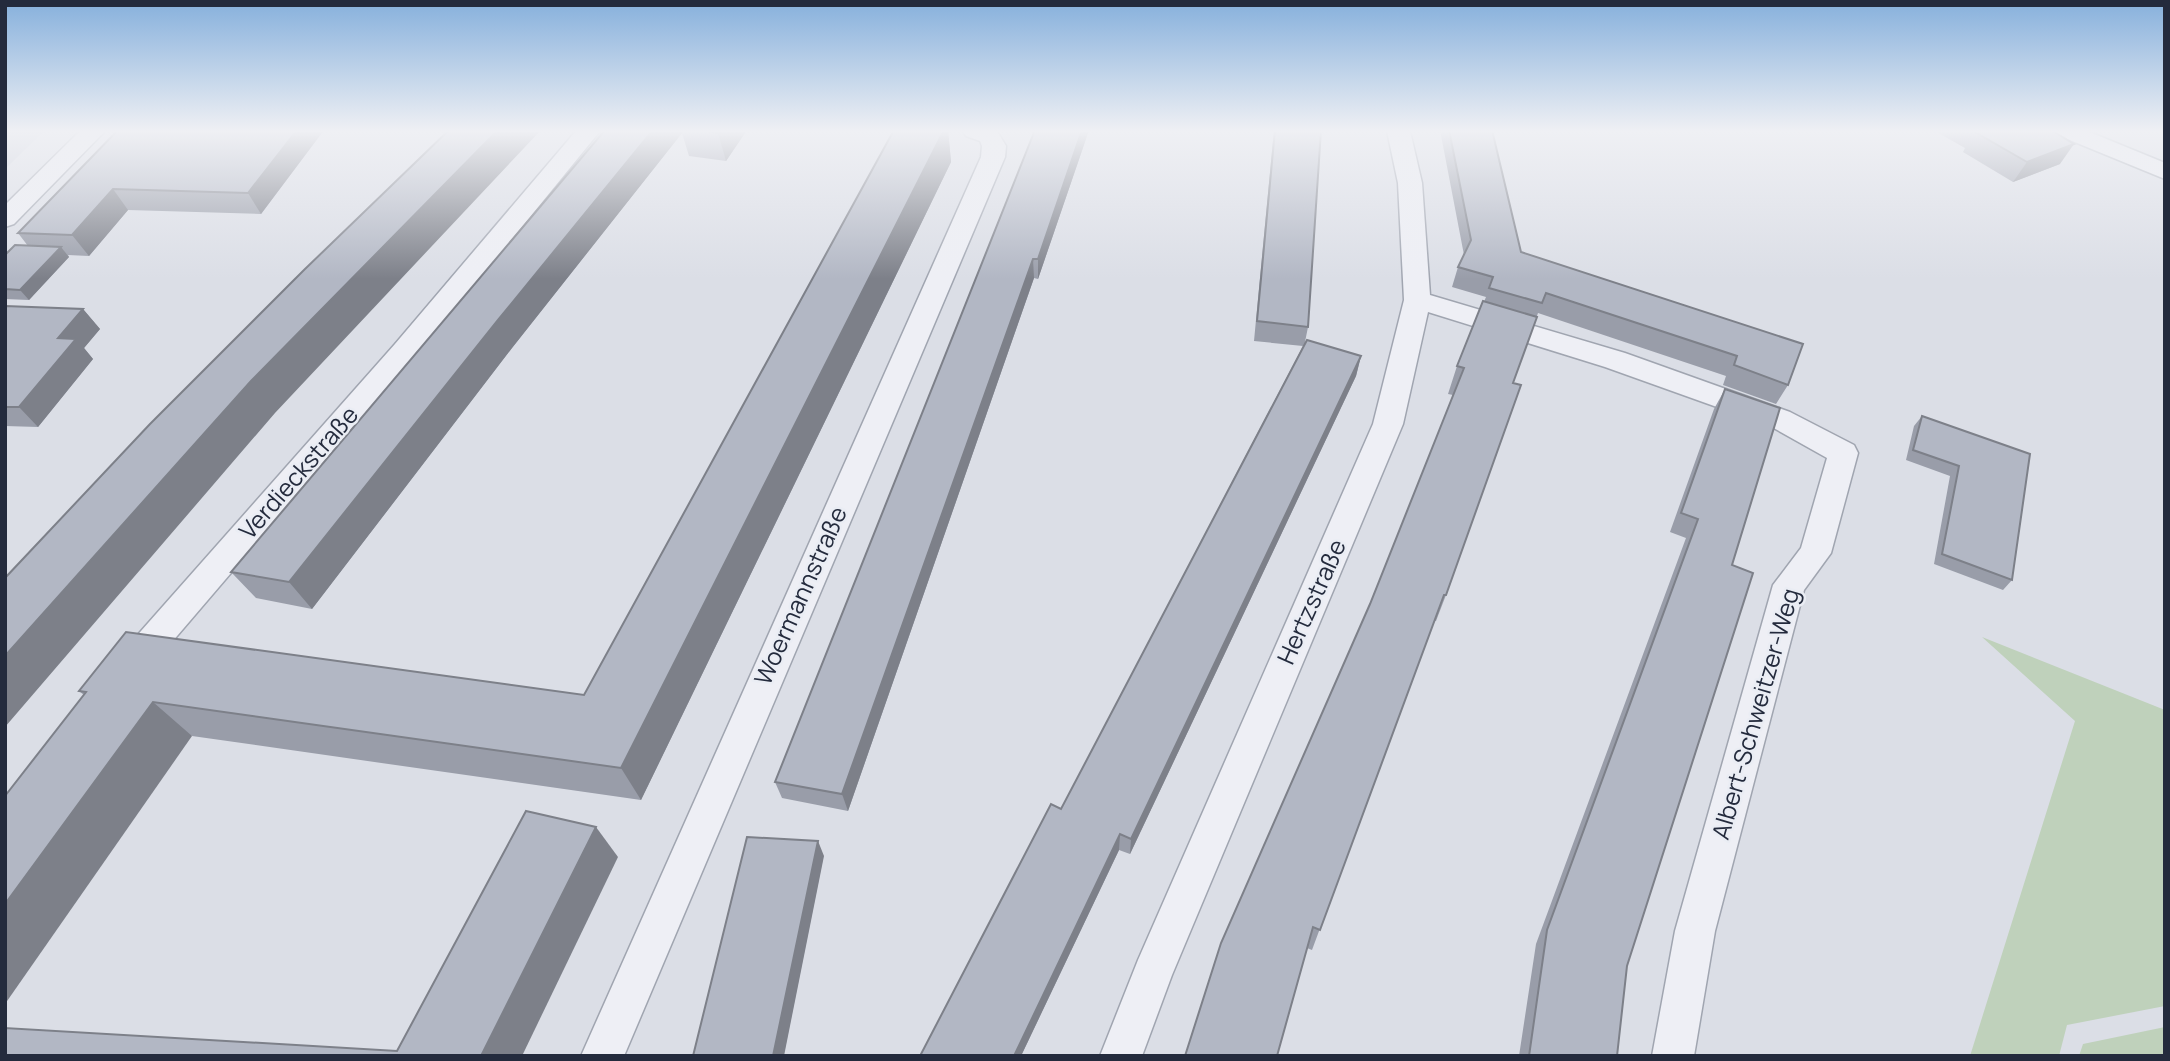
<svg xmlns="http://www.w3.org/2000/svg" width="2170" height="1061" viewBox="0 0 2170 1061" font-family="Manrope,sans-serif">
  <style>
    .built { fill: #c9cdd9 }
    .green { fill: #bfd1bb }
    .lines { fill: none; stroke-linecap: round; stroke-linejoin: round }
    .minor-casing { stroke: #a0a5b0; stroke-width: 3 }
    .minor { fill: #eeeff5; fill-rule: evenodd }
    .wall { fill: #999da9 }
    .shaded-wall { fill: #7d8089 }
    .building { fill: #b2b7c4; stroke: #7d8089; stroke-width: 2 }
    .labels { text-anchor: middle; stroke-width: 5; stroke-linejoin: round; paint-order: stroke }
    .street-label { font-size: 24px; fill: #242b3d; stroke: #eaedf4 }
  </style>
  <rect width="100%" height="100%" fill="#dbdee6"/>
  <polygon class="built" points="5,131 43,132 5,169"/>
  <g class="green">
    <polygon points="1982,637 2165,710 2165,1006 2067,1025 2059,1056 1970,1056 2075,721"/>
    <polygon points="2165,1027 2165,1056 2079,1056 2083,1044"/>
  </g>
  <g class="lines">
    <g class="minor-casing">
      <g id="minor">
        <polygon points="80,131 105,131 14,224 5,227 5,205"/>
        <polygon points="576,131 600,131 415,358 142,677 130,682 118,677 113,667 118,657 395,344"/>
        <polygon points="963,131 997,131 1006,146 1005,157 624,1056 581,1056 981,157 982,146 980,141 966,136"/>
        <polygon points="1387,131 1410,131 1422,183 1430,295 1625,353 1790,412 1854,445 1858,453 1831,553 1804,590 1715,931 1694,1056 1652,1056 1675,931 1773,585 1801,548 1827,458 1770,426 1605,367 1428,312 1403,424 1172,975 1142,1056 1100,1056 1138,960 1373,424 1404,300 1398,183"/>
        <polygon points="2057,131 2087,131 2165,163 2165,179 2060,136"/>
      </g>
    </g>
    <use href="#minor" class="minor"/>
  </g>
  <g class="wall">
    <polygon points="5,130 45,130 43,132 5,131"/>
    <polygon points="118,130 324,130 261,214 128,210 89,256 68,255 69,257 29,300 5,299 5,255 28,246 18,233"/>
    <polygon points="605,130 745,130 745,133 726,161 689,156 682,133 512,348 312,609 256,598 231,572"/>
    <polygon points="894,130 948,130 951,162 641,800 192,736 84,695 79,691 584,695"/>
    <polygon points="1274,130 1308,327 1305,342 1361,356 1356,376 1130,854 1119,850 1021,1056 920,1056 1061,809 1303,346 1254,341"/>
    <polygon points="1440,130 1492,130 1521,252 1803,344 1788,385 1776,404 1723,385 1726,376 1538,313 1513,383 1446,595 1436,621 1434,621 1312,950 1307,948 1370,604 1453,395 1448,394 1457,366 1486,297 1452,287 1458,267 1464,255"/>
    <polygon points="1933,130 2051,130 2060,164 2013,182 1963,152 1965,148"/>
    <polygon points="1088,133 1038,279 1034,278 848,811 782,798 775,782"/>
    <polygon points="5,306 83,309 100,329 84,348 93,359 38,427 5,426"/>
    <polygon points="1725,389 1732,565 1627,966 1617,1056 1519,1056 1536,944 1686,538 1670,532 1714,409"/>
    <polygon points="1922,416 2030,454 2012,580 2003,590 1934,564 1950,476 1906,460 1914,426"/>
  </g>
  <g class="shaded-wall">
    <polygon points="297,130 324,130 261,214 248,193"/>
    <polygon points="498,130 541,130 275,413 5,727 5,656 251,381"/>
    <polygon points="653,130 681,130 682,133 512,348 312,609 289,582 498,320"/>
    <polygon points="720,130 745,130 745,133 726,161 718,133"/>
    <polygon points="944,130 948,130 951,162 641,800 621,768"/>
    <polygon points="1082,130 1088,130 1088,133 1038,279 1038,259"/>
    <polygon points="2074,144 2060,164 2013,182 2027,162"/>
    <polygon points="113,189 128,210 89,256 72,235"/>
    <polygon points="61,247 69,257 29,300 20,290"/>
    <polygon points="1033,259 1034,278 848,811 842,794"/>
    <polygon points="83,309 100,329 84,348 93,359 38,427 19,407 58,338"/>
    <polygon points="1361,356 1356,376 1130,854 1131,839"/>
    <polygon points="153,702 192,736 5,1004 5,904"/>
    <polygon points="596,827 618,857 522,1056 481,1056"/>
    <polygon points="1120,834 1119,850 1021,1056 1014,1056"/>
    <polygon points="818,841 824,856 784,1056 773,1056"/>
  </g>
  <g class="building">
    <polygon points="118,130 297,130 248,193 113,189 72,235 18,233"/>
    <polygon points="449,130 498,130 251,381 5,656 5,578 150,424 304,270"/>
    <polygon points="605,130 653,130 498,320 289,582 231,572"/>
    <polygon points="700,130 720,130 718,133"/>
    <polygon points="894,130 944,130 621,768 153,702 5,904 5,796 86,692 79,691 126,632 584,695"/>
    <polygon points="1035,130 1082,130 1038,259 1033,259 842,794 775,782"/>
    <polygon points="1275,130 1321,130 1308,327 1257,321"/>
    <polygon points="1449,130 1492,130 1521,252 1803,344 1788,385 1734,365 1737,356 1546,293 1542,303 1489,288 1493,277 1458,267 1471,240"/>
    <polygon points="1979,130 2051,130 2074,144 2027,162 1975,132"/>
    <polygon points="15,245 61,247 20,290 5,289 5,255"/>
    <polygon points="1483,301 1537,317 1513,383 1521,385 1446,595 1444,595 1320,930 1313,927 1277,1056 1185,1056 1221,943 1370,604 1464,368 1457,366"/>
    <polygon points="5,306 83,309 58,338 76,339 19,407 5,407"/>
    <polygon points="1307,340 1361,356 1131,839 1120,834 1014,1056 920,1056 1051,804 1061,809"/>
    <polygon points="1725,389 1780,408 1732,565 1753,573 1627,966 1617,1056 1529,1056 1547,930 1698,519 1681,513"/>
    <polygon points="1922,416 2030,454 2012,580 1942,554 1959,466 1913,450"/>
    <polygon points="526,811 596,827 481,1056 5,1056 5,1028 397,1051"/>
    <polygon points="747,837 818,841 773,1056 693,1056"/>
  </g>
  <linearGradient id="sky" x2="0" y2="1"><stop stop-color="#86b0dc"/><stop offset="0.47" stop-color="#eff0f4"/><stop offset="1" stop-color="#eff0f4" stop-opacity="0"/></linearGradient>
  <rect width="2170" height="279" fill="url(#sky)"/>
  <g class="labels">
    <g class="street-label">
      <text transform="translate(299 473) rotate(-49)" y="8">Verdieckstraße</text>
      <text transform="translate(801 596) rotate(-66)" y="8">Woermannstraße</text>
      <text transform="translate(1312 602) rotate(-66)" y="8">Hertzstraße</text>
      <text transform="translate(1756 714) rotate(-74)" y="8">Albert-Schweitzer-Weg</text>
    </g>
  </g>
  <rect width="2170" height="1061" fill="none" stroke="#242b3d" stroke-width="14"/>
</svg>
